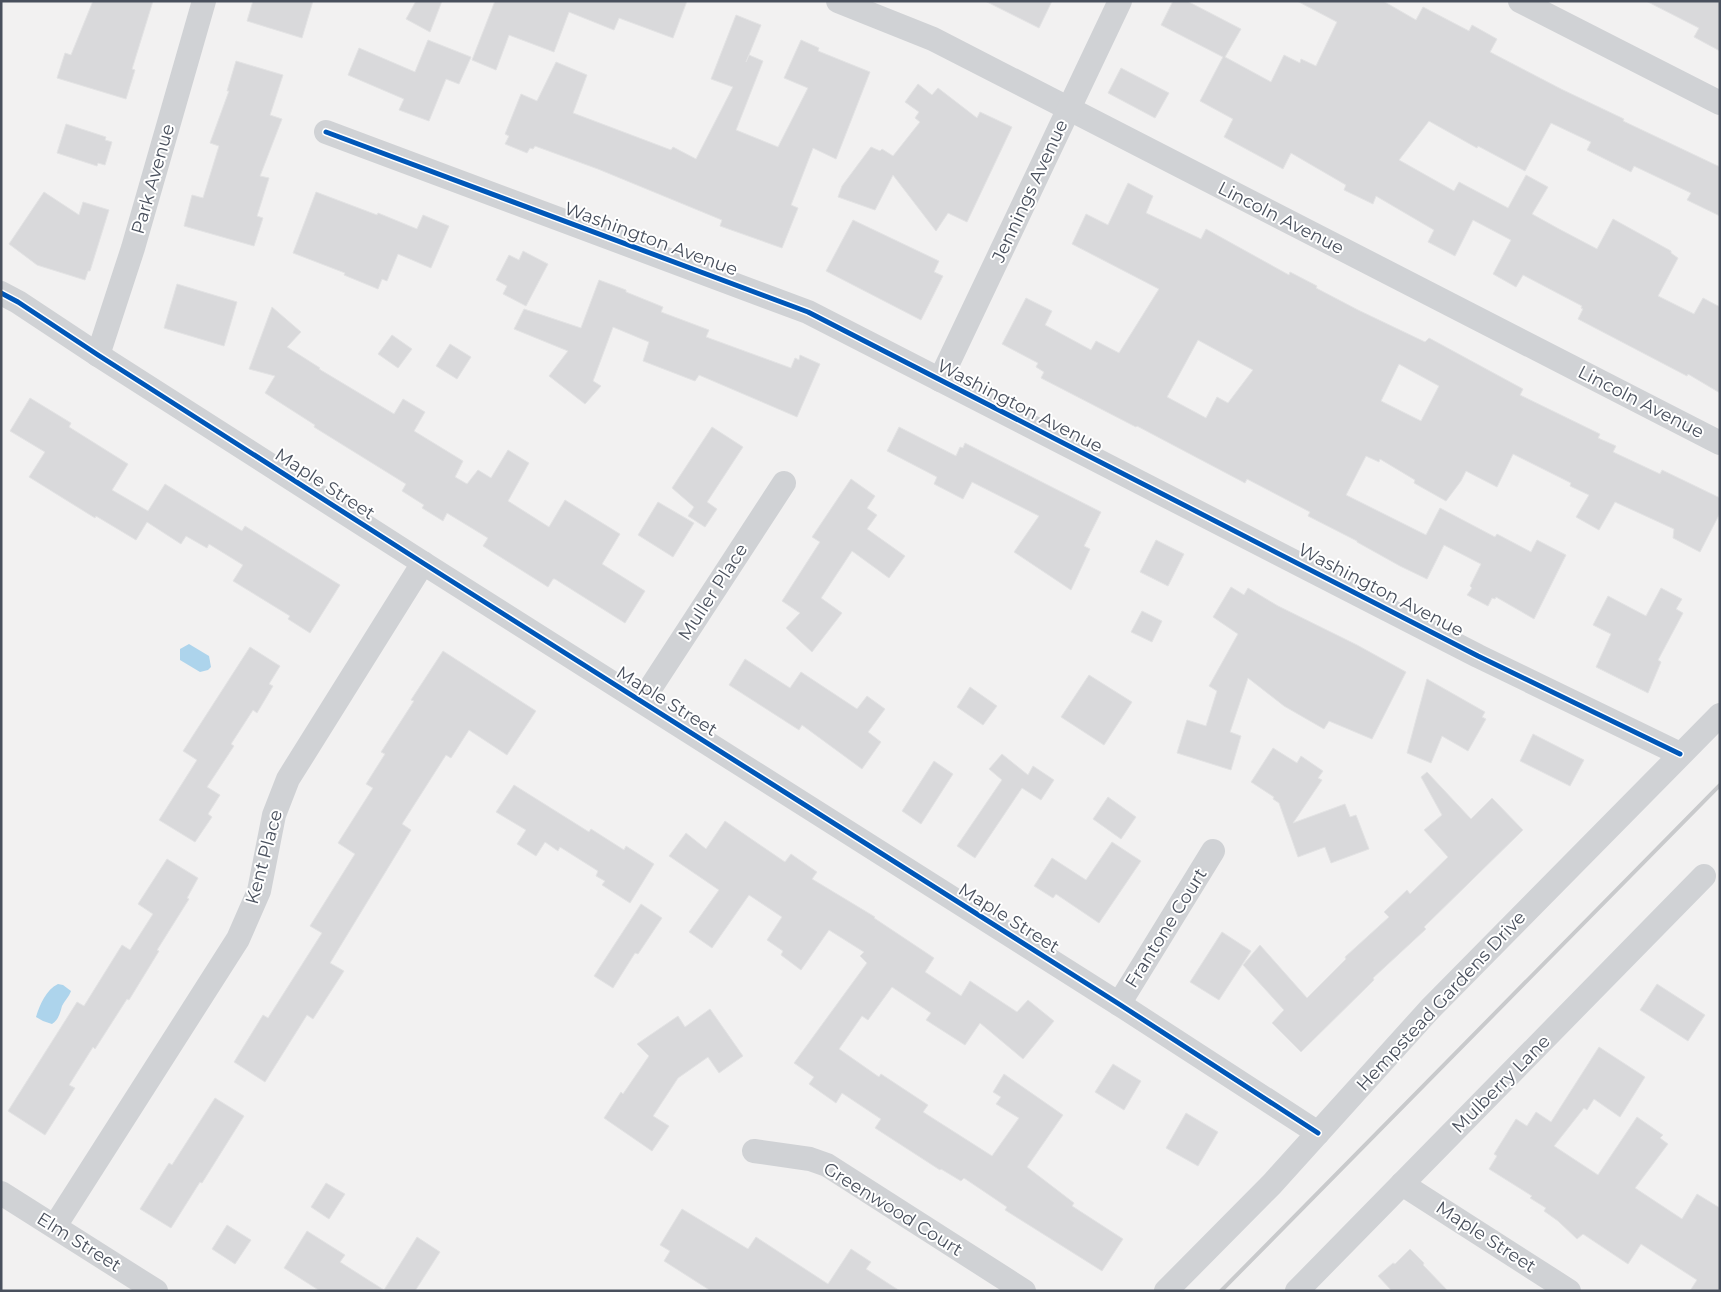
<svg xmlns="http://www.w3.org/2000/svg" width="1721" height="1292" viewBox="0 0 1721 1292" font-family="Montserrat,sans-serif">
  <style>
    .water { fill: #add4ec }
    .building { fill: #d9d9db; stroke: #e3e3e4; fill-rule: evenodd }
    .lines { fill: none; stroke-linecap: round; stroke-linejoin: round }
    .street { stroke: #d0d2d5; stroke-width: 24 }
    .rail { stroke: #c9cacc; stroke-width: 4 }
    .cycleway-casing { stroke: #fff; stroke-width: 8 }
    .cycleway { stroke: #0057b8; stroke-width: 5 }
    .labels { text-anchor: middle; stroke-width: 4; stroke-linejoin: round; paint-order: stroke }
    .street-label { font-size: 18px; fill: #49505d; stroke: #fff }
  </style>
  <rect width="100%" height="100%" fill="#f2f1f1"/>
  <g class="water">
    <polygon points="189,644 209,656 211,667 208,670 200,672 180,660 180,649"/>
    <path d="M58,984l5,1 8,6c-2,6 -6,9 -9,15 -2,7 -3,13 -10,18l-9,-3 -7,-4c4,-13 10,-27 22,-33z"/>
  </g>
  <g class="building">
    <polygon points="93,1 153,1 132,69 135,70 126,99 57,78 65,53 71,55"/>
    <polygon points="253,1 313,1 302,38 247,21"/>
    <polygon points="416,1 442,1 430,32 406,19"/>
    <polygon points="495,1 687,1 673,38 619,18 614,30 569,12 554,52 509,35 496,70 472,60"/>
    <polygon points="985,1 1052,1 1039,28"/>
    <polygon points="1173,1 1187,1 1241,29 1225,57 1271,82 1284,55 1300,63 1301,59 1316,66 1337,22 1297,1 1383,1 1416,20 1423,7 1469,31 1472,25 1497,39 1490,52 1563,90 1624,119 1623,121 1720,167 1720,216 1687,200 1691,193 1634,166 1631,172 1587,150 1591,142 1551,123 1525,171 1478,146 1477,148 1429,121 1399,160 1454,191 1459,182 1508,208 1526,175 1548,187 1532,214 1559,229 1597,249 1613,219 1671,251 1671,253 1678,258 1658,296 1694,314 1703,298 1720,307 1720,393 1688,374 1687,376 1578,319 1583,309 1581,308 1582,306 1523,275 1516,287 1493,274 1511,240 1473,220 1455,256 1428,242 1434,230 1376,196 1373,204 1344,190 1346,185 1291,153 1283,169 1224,137 1233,119 1200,101 1223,57 1161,25"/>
    <polygon points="1646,1 1720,1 1720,51 1694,37 1699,28"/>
    <polygon points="736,15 761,25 746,62 749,55 763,61 736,130 778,147 808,88 784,78 801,40 819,48 818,51 870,72 836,159 813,148 791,205 798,208 782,248 720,226 722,220 598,169 535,146 533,149 530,148 527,153 505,144 509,136 505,134 521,94 537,101 556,62 587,75 573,113 671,150 673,147 696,159 733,87 711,79"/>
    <polygon points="428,40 471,57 459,84 446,79 429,121 399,110 404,99 348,75 359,48 415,72"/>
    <polygon points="236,61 283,75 270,115 282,119 260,176 269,178 257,216 263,218 254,246 184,226 192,195 203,198 219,146 210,143 229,91 227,91"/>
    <polygon points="1121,68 1169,93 1155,118 1108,93"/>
    <polygon points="918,84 932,95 938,88 977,118 980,112 1012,127 967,222 948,213 936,231 893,175 875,210 838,197 842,186 871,147 880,151 882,149 893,156 920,122 915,118 919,112 905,102"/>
    <polygon points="66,124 106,137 105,140 112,142 105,165 98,163 97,166 57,153"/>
    <path d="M1128,183l25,13 -7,17 55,26 5,-10 83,46 1,-3 27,14 -1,2 42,22 67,32 4,-4 94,51 -3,6 80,39 -2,4 18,8 -3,6 47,22 2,-4 58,28v15l-20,39 -27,-14 1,-9 -59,-27 -16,28 -23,-13 13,-22 -19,-9 1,-3 -58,-29 -16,33 -31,-16 -5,10 -15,20 -32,-18 1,-3 -35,-21 -1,3 -13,-6 -20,39 80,40 14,-27 55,29 2,-3 34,18 6,-12 29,15 -32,64 -38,-22 -1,2 -3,-1 -4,8 -21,-11 5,-7 -2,-2 11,-22 -37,-19 -17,34 -27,-13 -43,-24v-1l-49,-25 2,-4 -63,-33 -2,4 -108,-57 -1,1 -95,-49 3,-6 -8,-5 2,-4 -36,-19 24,-46 26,13 -7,14 46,25 5,-9 23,12 40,-64 -87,-45 14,-30 22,11zM1198,340l55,30 -25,33 -11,-6 -11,21 -39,-21zM1399,364l40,22 -18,35 -40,-20z"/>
    <polygon points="44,192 79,215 83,202 109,210 90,271 88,271 85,280 37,265 9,244"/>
    <polygon points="316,192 377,215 378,213 417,229 423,215 449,226 431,268 398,254 387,281 382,279 378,289 344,275 345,273 293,253"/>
    <polygon points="853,220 939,261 934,272 943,276 921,320 826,271"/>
    <polygon points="523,251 548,264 526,306 503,294 507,286 496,280 509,255 519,260"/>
    <polygon points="599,280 626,290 626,292 663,307 661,312 709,330 706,337 791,368 795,358 799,360 800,355 820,364 797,417 699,375 695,381 643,361 649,342 613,327 593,381 601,386 585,404 549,376 568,351 514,329 524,309 581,328"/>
    <polygon points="177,284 237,302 224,346 164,328"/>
    <polygon points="272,307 301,332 287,347 320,368 319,369 394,414 403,399 425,412 414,431 463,461 455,477 467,484 478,470 491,478 508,450 529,463 508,501 549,527 565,500 620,534 602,564 645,591 625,623 555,579 553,579 548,587 483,546 488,538 447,513 443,521 422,508 424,505 402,491 406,484 314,427 315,425 265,393 275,376 249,369"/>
    <polygon points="392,335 412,349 398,368 378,354"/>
    <polygon points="450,344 471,357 457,379 436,366"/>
    <polygon points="30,398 71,423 69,427 128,464 112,490 148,511 165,484 242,531 245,526 340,585 310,633 288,619 290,616 233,581 243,565 209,544 207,548 186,536 181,544 147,522 136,540 96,516 95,518 29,477 45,452 10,431"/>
    <polygon points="712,427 743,447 707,502 717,509 705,527 688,516 694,507 672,488"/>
    <polygon points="899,427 956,456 960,447 963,448 965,443 1101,512 1084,546 1090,549 1071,590 1014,552 1039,516 972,482 963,499 934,484 937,477 887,451"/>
    <polygon points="851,479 875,496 867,508 877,515 867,529 905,556 889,578 852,551 821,598 842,613 812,652 786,628 800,613 782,601 820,542 812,537"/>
    <polygon points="658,502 694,523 673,557 638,535"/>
    <polygon points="1156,540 1184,554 1168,586 1140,572"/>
    <polygon points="1231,587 1244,595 1248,588 1278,606 1357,645 1406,672 1372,739 1329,721 1324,729 1284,706 1248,678 1230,732 1241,736 1231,770 1177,753 1187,720 1206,726 1217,691 1209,686 1238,634 1213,617"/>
    <polygon points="1661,588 1682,599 1676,609 1683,613 1658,660 1661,662 1648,693 1596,667 1611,634 1593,625 1608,596 1646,616"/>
    <polygon points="1142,611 1162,621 1152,642 1131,632"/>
    <polygon points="250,647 280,666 269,684 273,686 257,713 253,710 231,744 234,746 207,787 220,795 208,814 212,817 195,842 159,820 197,760 183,751"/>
    <polygon points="443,651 536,711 507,755 469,730 451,758 446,755 402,824 411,830 330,963 344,971 313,1019 307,1015 265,1082 234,1062 263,1015 268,1018 322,933 310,926 355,854 338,843 373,788 366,784 385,754 381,752 414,701 411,700"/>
    <polygon points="745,659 790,688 801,672 857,709 867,696 885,709 868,732 881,742 862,769 802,725 799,730 729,685"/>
    <polygon points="1089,675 1132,702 1104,745 1061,717"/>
    <polygon points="1427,679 1485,712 1482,717 1486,719 1468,751 1442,736 1431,763 1407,753"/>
    <polygon points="970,687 997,706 983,725 957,707"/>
    <polygon points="1533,734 1584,760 1570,786 1520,761"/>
    <polygon points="1273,748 1297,763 1301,756 1323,771 1318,778 1322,780 1293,823 1345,804 1350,817 1356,815 1369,849 1331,863 1325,847 1298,857 1279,803 1273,799 1274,797 1251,782"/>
    <polygon points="1002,754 1028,775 1033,766 1054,780 1041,800 1022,788 975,858 957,846 1002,780 989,769"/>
    <polygon points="934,761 953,774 921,824 902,811"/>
    <polygon points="1427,772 1471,819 1492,798 1523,830 1424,927 1426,929 1373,978 1374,980 1301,1052 1272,1023 1284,1010 1243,965 1260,945 1307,998 1346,959 1345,957 1389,917 1384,912 1407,890 1410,894 1448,857 1424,830 1442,815 1421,777"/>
    <polygon points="514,785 589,832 591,829 624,850 626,846 654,864 630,903 602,885 605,881 596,876 598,871 560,847 558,851 545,842 536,856 517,844 526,830 496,812"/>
    <polygon points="1108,797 1136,817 1121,839 1093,819"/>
    <polygon points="725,821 785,862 791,854 817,872 812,879 875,917 874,918 934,958 925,972 961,996 970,981 1017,1012 1028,1000 1054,1021 1023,1059 980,1023 965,1045 926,1020 931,1013 892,987 868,1020 862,1016 839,1049 879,1077 881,1074 928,1105 923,1112 992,1156 1019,1118 996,1104 1001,1097 993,1092 1004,1074 1063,1115 1027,1167 1074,1203 1072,1206 1123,1239 1102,1271 1005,1210 1007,1207 964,1178 961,1181 941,1169 940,1170 875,1128 881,1119 842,1093 836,1103 809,1084 814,1077 794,1063 867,963 860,956 864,952 829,930 801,970 781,955 783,951 767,940 782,917 749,895 712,948 689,932 719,890 669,856 686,833 706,849"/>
    <polygon points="1112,842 1141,861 1099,923 1056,894 1053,898 1034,886 1052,858 1086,880"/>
    <polygon points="167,859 198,878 187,898 189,899 157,950 159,951 129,1000 127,999 95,1049 93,1047 69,1085 75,1088 45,1135 8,1111 77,1002 84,1006 122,945 130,950 153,914 138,904"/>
    <polygon points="641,904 662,918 638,954 635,953 613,988 594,976"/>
    <polygon points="1222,932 1251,951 1219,1000 1190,982"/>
    <polygon points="1657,984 1705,1015 1688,1041 1640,1010"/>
    <polygon points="710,1009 743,1056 719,1073 708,1057 678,1078 653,1116 669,1126 652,1151 604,1118 621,1092 623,1094 649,1056 637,1044 678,1016 685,1027"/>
    <polygon points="1599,1047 1645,1077 1620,1117 1594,1099 1587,1110 1584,1108 1554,1146 1598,1175 1637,1117 1663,1135 1660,1138 1668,1144 1635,1188 1682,1219 1697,1194 1720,1208 1720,1291 1690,1291 1697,1280 1641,1244 1628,1264 1583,1234 1577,1239 1558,1221 1544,1211 1546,1208 1530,1198 1532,1196 1489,1169 1497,1156 1494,1154 1516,1119 1527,1126 1536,1112 1551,1122"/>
    <polygon points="1113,1064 1141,1081 1124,1110 1095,1092"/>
    <polygon points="215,1098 244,1116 202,1183 200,1182 171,1228 140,1209 169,1163 172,1165"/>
    <polygon points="1186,1113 1218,1132 1198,1166 1166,1148"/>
    <polygon points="326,1183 345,1194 329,1219 311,1207"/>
    <polygon points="682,1209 748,1249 756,1237 828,1284 851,1249 871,1262 866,1269 900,1291 711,1291 664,1261 670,1251 660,1245"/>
    <polygon points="227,1225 251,1240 235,1264 212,1249"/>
    <polygon points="307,1231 345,1255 340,1262 384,1290 417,1237 440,1252 415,1291 320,1291 284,1268"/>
    <polygon points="1410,1249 1424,1263 1423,1265 1448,1291 1392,1291 1378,1276 1393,1263 1395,1264"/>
  </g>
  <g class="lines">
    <g class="street">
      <polyline points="838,1 933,39 1720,443"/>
      <polyline points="1520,1 1720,103"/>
      <polyline points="326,132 808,312 1478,656 1680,754"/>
      <polyline points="1,293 18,302 98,355 423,563 1119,1004 1318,1133"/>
      <polyline points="98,355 133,248 204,1"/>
      <polyline points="940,380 1120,1"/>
      <polyline points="642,701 784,483"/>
      <polyline points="1119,1004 1213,851"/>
      <polyline points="754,1151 810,1159 827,1165 1024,1291"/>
      <polyline points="1402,1184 1569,1291"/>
      <polyline points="1,1193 156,1291"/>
      <polyline points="55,1226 238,939 259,891 274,815 288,779 423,563"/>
      <polyline points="1166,1291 1272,1184 1430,1009 1720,715"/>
      <polyline points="1297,1291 1704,876"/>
    </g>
    <polyline class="rail" points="1221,1291 1720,785"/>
    <g class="cycleway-casing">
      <g id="cycleway">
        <polyline points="326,132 808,312 1478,656 1680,754"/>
        <polyline points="1,293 18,302 98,355 423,563 1119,1004 1318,1133"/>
      </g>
    </g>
    <use href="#cycleway" class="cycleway"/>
  </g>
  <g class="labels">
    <g class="street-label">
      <text transform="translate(153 179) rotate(-74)" y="6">Park Avenue</text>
      <text transform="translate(1030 191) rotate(-65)" y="6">Jennings Avenue</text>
      <text transform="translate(1281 218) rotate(27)" y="6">Lincoln Avenue</text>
      <text transform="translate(651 239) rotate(20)" y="6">Washington Avenue</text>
      <text transform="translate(1641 402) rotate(27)" y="6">Lincoln Avenue</text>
      <text transform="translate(1020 406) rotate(27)" y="6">Washington Avenue</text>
      <text transform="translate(325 484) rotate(33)" y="6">Maple Street</text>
      <text transform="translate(1381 590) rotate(27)" y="6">Washington Avenue</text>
      <text transform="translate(713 592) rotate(-57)" y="6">Muller Place</text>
      <text transform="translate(667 701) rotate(32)" y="6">Maple Street</text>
      <text transform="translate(264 857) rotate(-75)" y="6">Kent Place</text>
      <text transform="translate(1009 918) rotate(32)" y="6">Maple Street</text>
      <text transform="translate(1166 928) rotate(-58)" y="6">Frantone Court</text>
      <text transform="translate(1441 1001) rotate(-47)" y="6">Hempstead Gardens Drive</text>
      <text transform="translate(1501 1084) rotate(-45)" y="6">Mulberry Lane</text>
      <text transform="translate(893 1209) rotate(32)" y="6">Greenwood Court</text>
      <text transform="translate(1486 1237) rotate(33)" y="6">Maple Street</text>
      <text transform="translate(79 1242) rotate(32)" y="6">Elm Street</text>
    </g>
  </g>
  <rect width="1721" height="1292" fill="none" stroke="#49505d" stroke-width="5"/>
</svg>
